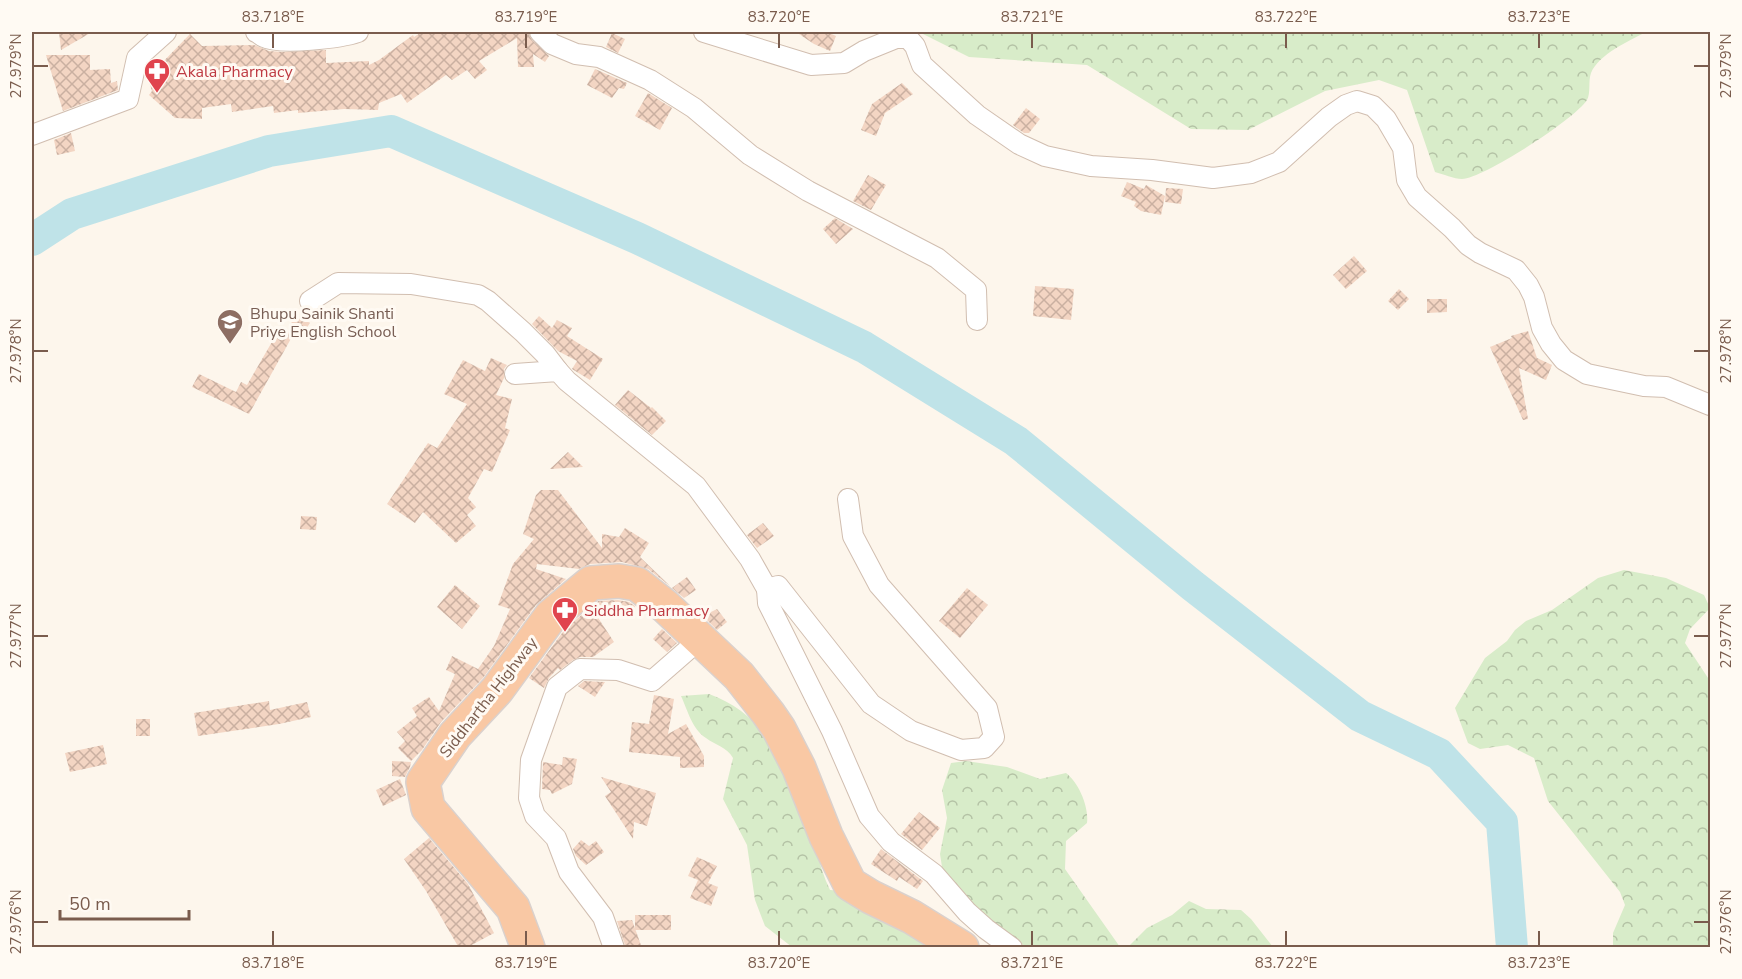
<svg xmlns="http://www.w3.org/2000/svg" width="1742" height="979" viewBox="0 0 1742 979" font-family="'Nunito Sans',sans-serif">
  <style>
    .forest { fill: url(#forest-crowns) }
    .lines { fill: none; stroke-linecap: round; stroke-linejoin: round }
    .river { stroke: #bfe3e8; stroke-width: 32 }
    .building { fill: url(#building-cross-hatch) }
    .minor-casing { stroke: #d1beb0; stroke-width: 22 }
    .trunk-casing { stroke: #dad1cd; stroke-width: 36 }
    .minor { stroke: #fff; stroke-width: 20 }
    .trunk { stroke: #f9c8a4; stroke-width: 33 }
    .ticks { fill: none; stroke: #7a5c4d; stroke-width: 2 }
    .labels { text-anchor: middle; stroke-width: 6; stroke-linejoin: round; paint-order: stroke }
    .health-label { font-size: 16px; fill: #be3a42; stroke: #fffaf3; text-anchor: start }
    .education-label { font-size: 16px; fill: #785e54; stroke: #fffaf3; text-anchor: start }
    .street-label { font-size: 16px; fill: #7a5c4d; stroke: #fffaf3 }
    .neatline { fill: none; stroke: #7a5c4d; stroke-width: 2 }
    .ticks-label { font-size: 15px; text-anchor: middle; fill: #7a5c4d }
  </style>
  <defs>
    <pattern id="forest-crowns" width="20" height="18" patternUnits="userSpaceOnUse" patternTransform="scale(1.5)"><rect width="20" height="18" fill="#d8ecc9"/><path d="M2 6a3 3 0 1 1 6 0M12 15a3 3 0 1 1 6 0" fill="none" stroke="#b4c2a5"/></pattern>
    <pattern id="building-cross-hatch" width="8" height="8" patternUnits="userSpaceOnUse" patternTransform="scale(1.5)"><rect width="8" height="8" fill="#f3d5c3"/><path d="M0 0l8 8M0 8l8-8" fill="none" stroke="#cab0a1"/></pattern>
  </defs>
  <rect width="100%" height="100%" fill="#fdf6ec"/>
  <g class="forest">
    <path d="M919,32h727c-17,9 -47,22 -55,41 -3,8 0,20 -4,27 -12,19 -103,78 -125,79 -8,0 -19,-5 -27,-7l-28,-82 -28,-10 -54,11 -77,39 -57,-1 -104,-64 -118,-8z"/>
    <polygon points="1624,570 1666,578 1704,595 1710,608 1690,629 1685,643 1710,681 1710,947 1613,947 1613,933 1625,905 1620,892 1548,801 1534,758 1508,745 1480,749 1468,743 1455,708 1485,658 1507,641 1515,630 1526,621 1552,610 1598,578"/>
    <path d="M709,694c42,15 62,45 82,83 5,9 11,19 14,29 9,28 12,58 25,84l13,1 105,56h-156l-27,-21 -10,-26 -8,-55 -24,-46 10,-41c-6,-11 -18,-13 -27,-20 -14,-9 -18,-27 -25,-42z"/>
    <path d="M966,761l41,6 33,12 26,-6c13,10 23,34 21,50l-21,18 -1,28 55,78h6h-99l-38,-22 -39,-37 -8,-21 -2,-13 7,-36 -5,-28 9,-27z"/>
    <polygon points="1189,901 1206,909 1241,910 1251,919 1273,947 1128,947 1147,928 1172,915"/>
  </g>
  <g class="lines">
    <polyline class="river" points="32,240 72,214 269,151 391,131 637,238 864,347 1016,441 1193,586 1360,716 1439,754 1502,822 1512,948"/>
  </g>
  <g class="building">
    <polygon points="59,32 92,32 61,50"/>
    <polygon points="422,32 528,32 532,40 549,56 545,62 533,54 534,67 518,67 517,38 479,61 487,70 475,79 467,70 452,80 446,75 407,103 401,94 379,103 378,110 344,109 298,113 298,110 274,113 273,106 232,112 231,104 202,108 202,119 175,118 149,95 152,91 146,73 157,68 190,34 202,46 254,45 269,51 283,52 326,50 326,63 369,61 369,65 379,60 413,35 414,37"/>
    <polygon points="796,32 827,32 836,36 830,51 814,44"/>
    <polygon points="612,33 625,39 618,53 606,47"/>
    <polygon points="46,55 90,55 90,70 110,69 111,83 117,81 118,90 63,111"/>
    <polygon points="595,69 627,83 624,89 619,88 612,98 587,85"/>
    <polygon points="902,83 913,94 885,113 876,136 861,130 872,104"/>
    <polygon points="648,93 672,108 660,130 635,116"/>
    <polygon points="1026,108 1040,119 1029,133 1024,133 1013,125"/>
    <polygon points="71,133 75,151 57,155 54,140"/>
    <polygon points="868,175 886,185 871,210 853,201"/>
    <polygon points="1127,182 1144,189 1146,185 1165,196 1161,215 1141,211 1134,206 1136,202 1121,196"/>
    <polygon points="1166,188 1183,189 1181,204 1165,202"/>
    <polygon points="835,218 853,229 836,244 823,229"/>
    <polygon points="1354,256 1367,271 1346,289 1333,275"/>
    <polygon points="1035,286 1074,289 1071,320 1033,316"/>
    <polygon points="1399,289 1409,299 1398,310 1388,301"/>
    <polygon points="1427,299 1447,299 1447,312 1427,313"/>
    <polygon points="297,315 310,323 302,335 289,326"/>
    <polygon points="539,316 552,328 557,320 572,328 567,336 603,359 590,380 572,369 577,361 558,351 532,324"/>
    <polygon points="280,328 293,335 249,414 192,387 199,374 236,392 241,382 247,385"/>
    <polygon points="1528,331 1537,358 1552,365 1546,380 1519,368 1528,419 1523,420 1490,347 1512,338 1511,336"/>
    <polygon points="491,358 507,365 504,369 504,378 496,395 512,399 505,428 510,430 492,472 484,469 468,498 476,507 467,515 476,526 456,543 423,512 415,523 387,504 428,443 437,448 467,404 444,394 463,360 485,371"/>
    <polygon points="628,390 651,408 652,407 666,421 652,435 615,405"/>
    <polygon points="568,452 583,467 550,469"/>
    <polygon points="541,490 558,490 602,548 602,534 619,537 625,528 649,543 640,557 670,586 648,569 622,562 590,564 579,569 537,564 536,569 566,579 536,605 483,678 441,722 422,750 411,761 398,748 405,741 397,732 417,716 412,708 429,697 439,711 455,674 446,670 452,656 478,669 494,646 510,609 498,605 513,564 534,539 523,534 536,495"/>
    <polygon points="301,516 317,517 316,530 300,529"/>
    <polygon points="763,523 774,536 757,548 747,535"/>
    <polygon points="687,577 696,590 684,598 672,588"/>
    <polygon points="455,585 480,606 462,629 437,607"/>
    <polygon points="967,588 988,605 960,638 939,621"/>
    <polygon points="618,600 629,602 635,606 631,616 595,604 598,601"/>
    <polygon points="591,607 614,642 593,657 580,657 573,660 560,670 558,668 549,678 544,688 529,678 565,629"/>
    <polygon points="717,609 727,622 717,630 703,616"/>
    <polygon points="662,629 677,643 667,652 653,639"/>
    <polygon points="584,681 605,682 595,697 578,686"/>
    <polygon points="654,695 674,699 668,734 686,724 704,756 704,767 680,768 680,757 629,752 632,722 649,724"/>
    <polygon points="269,701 270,710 307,702 311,717 279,724 198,736 194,713"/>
    <rect x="136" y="719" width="14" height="17"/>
    <polygon points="103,745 107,764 70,772 65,753"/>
    <polygon points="563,757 577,759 572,784 552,794 550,790 542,789 543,762 562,765"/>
    <polygon points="392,761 411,762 410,767 405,777 392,776"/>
    <polygon points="601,777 656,793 647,826 634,822 633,839 605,796 611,792"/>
    <polygon points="400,779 406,795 383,806 376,790"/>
    <polygon points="919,812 940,828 922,850 901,834"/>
    <polygon points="429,838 468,884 494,933 466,948 459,948 426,891 404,859"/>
    <polygon points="581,840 589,846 596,841 604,852 586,865 576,856 573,849"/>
    <polygon points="881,849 923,881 917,889 899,877 897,881 871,864"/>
    <polygon points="697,857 717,866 708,883 718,887 711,906 690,898 698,880 688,876"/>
    <rect x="635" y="915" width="36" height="15"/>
    <polygon points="632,920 642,948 626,948 617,921"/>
  </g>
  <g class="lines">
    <g class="minor-casing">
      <g id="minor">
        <path d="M256,32c3,1 5,4 8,5 16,8 77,1 94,-5"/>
        <polyline points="540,32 552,44 576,54 599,57 650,80 694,108 750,155 808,191 937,258 976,290 977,320"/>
        <polyline points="704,32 811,65 844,63 864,51 896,38 908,38 915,46 922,65 977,115 1019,144 1045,156 1091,166 1152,170 1213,178 1251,173 1279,162 1329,117 1346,105 1357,101 1373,106 1386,119 1403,148 1407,180 1417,197 1452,228 1468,245 1480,253 1516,270 1528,285 1534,297 1542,328 1551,344 1564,360 1587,374 1644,386 1666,387 1710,405"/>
        <polyline points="32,135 128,99 137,58 166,32"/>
        <polyline points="310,301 338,283 411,284 478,295 488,301 523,332 545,354 558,371"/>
        <polyline points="515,374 558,371 567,381 696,486 750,559 767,589"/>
        <polyline points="848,499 853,536 879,585 987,708 994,737 984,748 961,750 911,731 871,704 778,586 767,589 768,603 832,731 869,816 891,842 934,874 967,912 986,929 1012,948"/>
        <polyline points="614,948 603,917 569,872 556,838 535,816 529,798 531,760 557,687 580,669 618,670 652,681 699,640"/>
      </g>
    </g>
    <g class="trunk-casing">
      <polyline id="trunk" points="528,948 513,908 428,808 423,782 455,735 497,690 551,616 591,583 619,581 637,584 665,606 739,676 768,713 779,729 799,768 826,836 850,884 871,897 912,917 962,948"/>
    </g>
    <use href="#minor" class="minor"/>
    <use href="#trunk" class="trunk"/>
  </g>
  <path class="ticks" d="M273,33v15M526,33v15M779,33v15M1032,33v15M1286,33v15M1539,33v15M33,66h15M1694,66h15M33,351h15M1694,351h15M33,636h15M1694,636h15M33,922h15M1694,922h15M273,931v15M526,931v15M779,931v15M1032,931v15M1286,931v15M1539,931v15"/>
  <defs>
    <g id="pharmacy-pin" transform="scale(1.35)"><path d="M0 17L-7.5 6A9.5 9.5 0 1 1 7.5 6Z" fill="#e0444e" stroke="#fffaf3"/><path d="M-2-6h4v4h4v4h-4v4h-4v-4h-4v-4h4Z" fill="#fff"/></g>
    <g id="school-pin" transform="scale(1.35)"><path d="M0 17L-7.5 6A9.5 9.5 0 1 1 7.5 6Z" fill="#8d6e63" stroke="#fffaf3"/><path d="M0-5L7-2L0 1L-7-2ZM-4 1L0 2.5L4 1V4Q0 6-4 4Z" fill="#fff"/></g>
  </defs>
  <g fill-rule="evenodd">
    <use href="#pharmacy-pin" x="157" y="71"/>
    <use href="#school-pin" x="230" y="322"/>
    <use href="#pharmacy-pin" x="565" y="610"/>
  </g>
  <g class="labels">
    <g class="health-label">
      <text x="176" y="77">Akala Pharmacy</text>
      <text x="584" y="616">Siddha Pharmacy</text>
    </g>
    <g class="education-label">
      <text x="250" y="319">Bhupu Sainik Shanti<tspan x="250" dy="18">Priye English School</tspan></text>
    </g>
    <g class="street-label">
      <text transform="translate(488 697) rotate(-52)" y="6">Siddhartha Highway</text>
    </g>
  </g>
  <rect width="1742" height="979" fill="none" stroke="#fffaf3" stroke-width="66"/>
  <path d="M60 910v9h129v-9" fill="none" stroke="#7a5c4d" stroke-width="3"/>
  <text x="69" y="910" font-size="18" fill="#7a5c4d" stroke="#fffaf3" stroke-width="4.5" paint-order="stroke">50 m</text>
  <rect x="33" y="33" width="1676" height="913" class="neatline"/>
  <g class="ticks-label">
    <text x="273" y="22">83.718°E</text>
    <text x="526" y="22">83.719°E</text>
    <text x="779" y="22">83.720°E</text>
    <text x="1032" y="22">83.721°E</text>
    <text x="1286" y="22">83.722°E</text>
    <text x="1539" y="22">83.723°E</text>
    <text transform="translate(16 66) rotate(-90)" y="5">27.979°N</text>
    <text transform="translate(1726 66) rotate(-90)" y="5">27.979°N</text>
    <text transform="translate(16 351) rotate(-90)" y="5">27.978°N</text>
    <text transform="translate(1726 351) rotate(-90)" y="5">27.978°N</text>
    <text transform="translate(16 636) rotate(-90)" y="5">27.977°N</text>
    <text transform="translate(1726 636) rotate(-90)" y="5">27.977°N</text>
    <text transform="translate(16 922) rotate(-90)" y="5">27.976°N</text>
    <text transform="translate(1726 922) rotate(-90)" y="5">27.976°N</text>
    <text x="273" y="968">83.718°E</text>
    <text x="526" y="968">83.719°E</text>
    <text x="779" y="968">83.720°E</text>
    <text x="1032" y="968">83.721°E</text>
    <text x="1286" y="968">83.722°E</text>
    <text x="1539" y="968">83.723°E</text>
  </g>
</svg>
